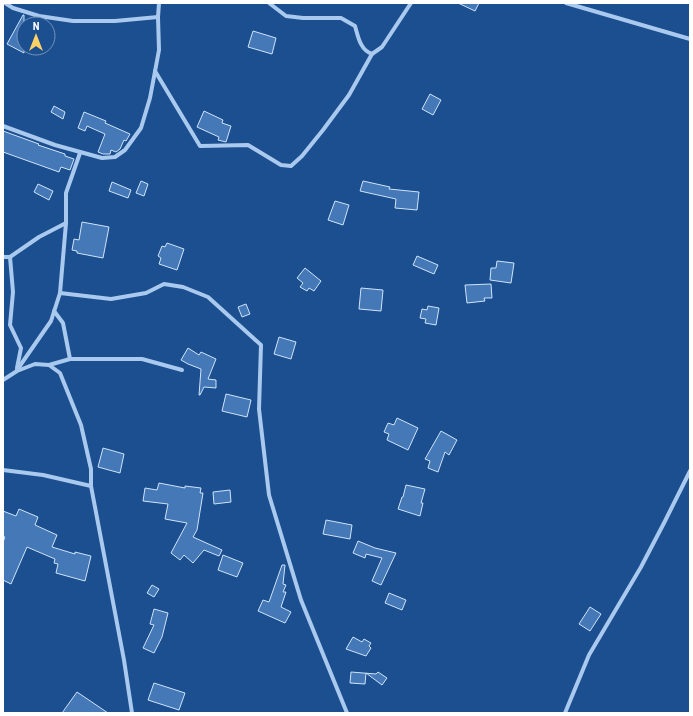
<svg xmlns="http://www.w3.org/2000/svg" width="693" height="716" viewBox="0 0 693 716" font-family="'Roboto Condensed',sans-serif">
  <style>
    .building { fill: #4478b7; stroke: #cfe3fa }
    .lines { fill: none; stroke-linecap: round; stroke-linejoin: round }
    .street { stroke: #a9c9ee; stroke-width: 4 }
  </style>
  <rect width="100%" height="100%" fill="#1b4f8f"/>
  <g class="building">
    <polygon points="458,3 479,3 475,11"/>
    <polygon points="23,15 24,15 24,53 7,44"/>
    <polygon points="253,31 276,38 272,54 248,47"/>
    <polygon points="430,94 441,100 433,115 422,109"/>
    <polygon points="54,106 65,112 63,119 51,112"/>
    <polygon points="204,111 223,120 222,123 231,126 226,142 218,140 219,137 197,127"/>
    <polygon points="84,112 106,121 105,123 130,134 126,141 124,140 120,149 116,152 111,150 110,154 103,154 98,152 105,134 87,126 85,131 78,128"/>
    <polygon points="3,131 39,144 38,145 65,154 65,156 74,159 70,170 61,167 59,172 3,152"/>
    <polygon points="141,181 148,184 144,196 136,193"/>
    <polygon points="363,181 390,187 389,189 419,192 417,210 395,208 396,199 360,191"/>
    <polygon points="112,182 131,190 128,198 109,191"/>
    <polygon points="38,184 53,191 49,200 34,192"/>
    <polygon points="335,201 349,205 343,225 328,220"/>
    <polygon points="82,222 109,227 103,258 77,253 77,251 72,250 74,239 79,240"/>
    <polygon points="167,243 184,249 177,270 159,264 161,258 158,256 162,246 165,247"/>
    <polygon points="417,256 438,265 434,274 413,265"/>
    <polygon points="497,261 514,263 511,283 490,280 491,268 496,268"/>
    <polygon points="305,268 321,281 314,291 309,288 307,291 300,287 303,283 297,278"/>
    <polygon points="491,284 492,298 484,298 485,301 467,303 465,285"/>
    <polygon points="361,288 383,290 381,311 359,309"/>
    <polygon points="246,304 250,314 242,317 238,307"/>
    <polygon points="428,306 439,308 436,325 425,323 426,319 420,318 422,309 427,310"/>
    <polygon points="279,337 296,342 291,359 274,354"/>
    <polygon points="188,348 199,355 201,352 216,359 208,379 216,380 216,388 204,387 200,395 199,395 201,369 188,364 181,360"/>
    <polygon points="226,394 251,400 247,417 222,411"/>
    <polygon points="397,418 418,428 408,450 387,440 389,434 384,432 388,423 394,425"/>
    <polygon points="441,431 457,440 449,455 445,452 438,472 428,468 430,461 425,459"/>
    <polygon points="103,448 124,454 120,473 98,467"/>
    <polygon points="159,483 185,488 185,486 201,488 200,493 203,493 197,530 193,537 222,550 219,556 204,550 193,563 184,555 180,560 171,553 187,523 165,519 168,504 143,501 145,488 157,490"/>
    <polygon points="406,485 425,489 421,503 423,503 420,516 398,509 402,497 403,497"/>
    <polygon points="230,490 231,502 214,504 213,492"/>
    <polygon points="19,509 38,517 35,525 57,535 52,547 75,554 75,552 91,556 85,581 56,573 58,564 54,563 55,559 27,547 11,584 3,580 3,542 5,537 3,536 3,511 16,516"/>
    <polygon points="326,520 352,525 350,539 323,534"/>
    <polygon points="358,541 375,548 396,553 381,585 372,581 382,558 366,554 365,558 353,553"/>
    <polygon points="223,555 243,563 237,577 218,570"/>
    <polygon points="282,565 285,565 283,584 286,585 283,592 286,592 281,607 291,612 285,623 258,611 263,600 269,602"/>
    <polygon points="152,585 159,589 154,597 147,593"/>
    <polygon points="389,593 406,600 402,610 385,603"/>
    <polygon points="590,607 601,614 590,631 579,624"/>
    <polygon points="154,609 168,613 162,637 154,653 143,648 154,625 150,624"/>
    <polygon points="353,637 362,642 364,639 371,643 369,646 371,648 366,656 346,649"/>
    <polygon points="351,672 376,674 378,672 387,678 382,685 366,673 365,684 350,683"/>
    <polygon points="154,683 185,693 179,710 148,700"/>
    <polygon points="77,692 108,713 62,713"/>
  </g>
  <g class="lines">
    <g class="street">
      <polyline points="5,3 13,8 39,16 73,21 115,21 158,17"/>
      <path d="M269,3l17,13 17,2h38l14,8c3,10 5,24 17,28"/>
      <polyline points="566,3 690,39"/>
      <polyline points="155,71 200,146 248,145 281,165 291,166 302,156 323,130 349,95 372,54 382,47 411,3"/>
      <polyline points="3,126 55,145 102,158 115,157 125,150 141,128 150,98 159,50 158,17 159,3"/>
      <polyline points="3,257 10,257 39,237 66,223"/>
      <polyline points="10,257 13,292 10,325 21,348 17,368"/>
      <polyline points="60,293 111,299 146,293 164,284 183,287 208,297 261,345 259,409 269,495 301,600 347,713"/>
      <polyline points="54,311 63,323 70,359"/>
      <polyline points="49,365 70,359 142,359 182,370"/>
      <polyline points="17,370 51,321 60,293 66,223 66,193 80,153"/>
      <polyline points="3,380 17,371 35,364 49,365 60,373 81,425 91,469 91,486 124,660 132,713"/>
      <polyline points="3,470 43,475 91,486"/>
      <polyline points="565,713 589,655 641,567 664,523 690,471"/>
    </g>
  </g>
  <rect width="693" height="716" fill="none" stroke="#ffffff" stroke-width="8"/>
  <g transform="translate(36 36)"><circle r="19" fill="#1b4f8f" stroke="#7695bc"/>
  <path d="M0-3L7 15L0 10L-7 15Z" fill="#ffd166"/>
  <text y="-6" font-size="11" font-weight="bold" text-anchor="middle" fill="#ffffff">N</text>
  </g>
</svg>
